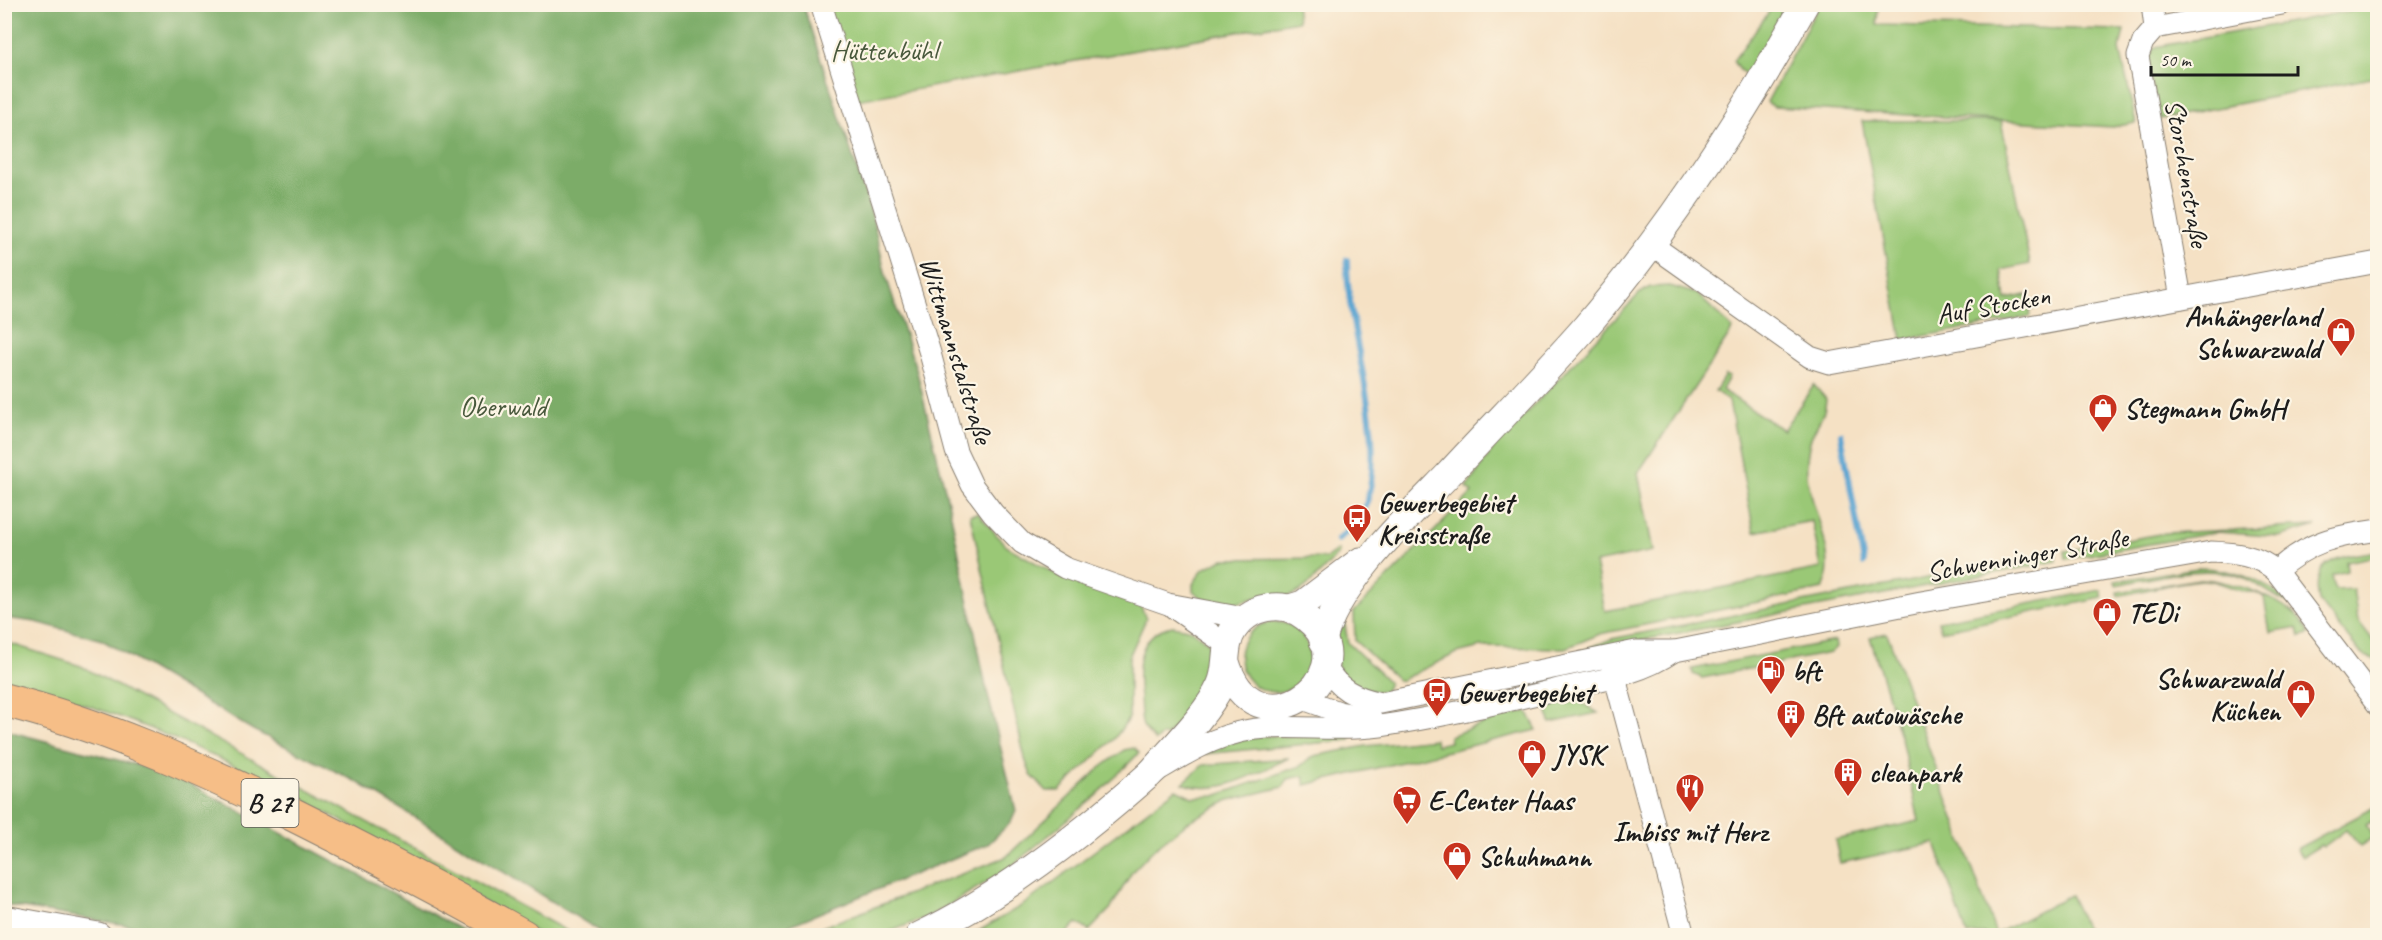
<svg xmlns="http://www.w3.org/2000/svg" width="2382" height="940" viewBox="0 0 2382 940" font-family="Caveat,sans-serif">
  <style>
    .green { fill: #9ac876; stroke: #5b7249; stroke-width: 1.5 }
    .forest { fill: #7bac67; stroke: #4c6442; stroke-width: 1.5 }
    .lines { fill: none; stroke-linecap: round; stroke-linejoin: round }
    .stream { stroke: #59a3d0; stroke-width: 6 }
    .minor-casing { stroke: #887e70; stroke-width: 23 }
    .tertiary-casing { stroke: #887e70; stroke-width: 29 }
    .primary-casing { stroke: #887e70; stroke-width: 35 }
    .minor { stroke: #fff; stroke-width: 21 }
    .tertiary { stroke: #fff; stroke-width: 27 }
    .primary { stroke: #f6be87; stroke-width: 33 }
    .labels { text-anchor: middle; stroke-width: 4.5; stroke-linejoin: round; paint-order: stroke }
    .shield { fill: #fcf5e5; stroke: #5f5d58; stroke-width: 1.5 }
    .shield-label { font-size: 27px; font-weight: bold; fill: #1c1c1c }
    .park-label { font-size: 28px; fill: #48583c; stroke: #fcf5e5 }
    .street-label { font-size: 28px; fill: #1c1c1c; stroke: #fcf5e5 }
    .poi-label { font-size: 28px; font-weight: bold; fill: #1c1c1c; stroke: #fcf5e5; text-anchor: start }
  </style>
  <rect width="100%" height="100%" fill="#fcf5e5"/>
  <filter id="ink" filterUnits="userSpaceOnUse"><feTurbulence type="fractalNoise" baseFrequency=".0167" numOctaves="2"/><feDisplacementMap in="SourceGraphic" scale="12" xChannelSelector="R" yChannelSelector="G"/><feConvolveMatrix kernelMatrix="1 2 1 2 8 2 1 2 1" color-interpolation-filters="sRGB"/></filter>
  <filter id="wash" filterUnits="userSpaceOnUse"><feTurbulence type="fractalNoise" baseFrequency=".008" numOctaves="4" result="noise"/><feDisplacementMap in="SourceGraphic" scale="24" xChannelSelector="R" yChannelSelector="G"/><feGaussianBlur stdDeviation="1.35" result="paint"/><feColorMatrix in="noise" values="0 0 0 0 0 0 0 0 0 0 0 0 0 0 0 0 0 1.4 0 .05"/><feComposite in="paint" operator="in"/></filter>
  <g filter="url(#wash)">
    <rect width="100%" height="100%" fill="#f5e1c4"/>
    <g class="green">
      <polygon points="1296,4 1298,21 852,101 821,5"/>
      <polygon points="1774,5 1793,5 1750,76 1739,70 1733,61"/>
      <polygon points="1819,5 1878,5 1877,25 2124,30 2120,49 2136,123 2112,127 1774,107 1767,102"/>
      <polygon points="2377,6 2377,77 2159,119 2147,60 2155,47"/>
      <polygon points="1862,121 2001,121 2030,264 2001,270 2006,299 2027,295 2028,301 2037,300 2034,309 2029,310 2030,317 1902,340"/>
      <path d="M1670,286l27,8 36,35 -95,144 15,78 -58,12 10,48 216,-43 -9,-47 -58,11 -25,-131 -14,-10 10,-16 4,2 -7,13 61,40 31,-45 12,14c-1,19 -9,23 -15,39 -3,9 -5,27 -4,37 4,36 32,80 16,114l-223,45 -34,14 -85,-1 -24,6 -58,28 -44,-40 -1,-29 118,-119 -5,-6 28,-41 144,-152 11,-7z"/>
      <polygon points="978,513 1006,546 1059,576 1140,604 1146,619 1129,657 1129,718 1115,738 1059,791 1047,791 1031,775 1025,759 970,515"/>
      <polygon points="2316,526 2279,537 2218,532 2066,559 2065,551 2165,533"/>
      <path d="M1338,550l1,3c-13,14 -28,32 -44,41 -10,5 -26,1 -37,3 -28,7 -37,17 -65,-6v-7l10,-15 20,-10 104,-1z"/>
      <path d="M2377,551v5l-31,6 1,9 -15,4 3,15 18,-1 5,32 19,24v15l-15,-5 -43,-54c-10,-46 25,-44 58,-50z"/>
      <polygon points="2056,553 2057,561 1580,652 1611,639"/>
      <path d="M2197,568c38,0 64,12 94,35 -12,-1 -34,-21 -49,-26 -40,-14 -86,1 -126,8l-1,-4z"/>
      <path d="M2200,579c32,1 98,22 109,56l-9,2 -2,-9 -28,5 -6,-36 -8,-5c-18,3 -34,-13 -54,-12 -27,2 -57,11 -84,16l-1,-4z"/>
      <polygon points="2101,590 2103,598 1941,631 1938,621"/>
      <path d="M1344,620l4,23 41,39 -4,10c-27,0 -51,-16 -51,-45 0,-9 7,-20 10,-27z"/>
      <circle cx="1275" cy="657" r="35"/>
      <path d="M1173,626l19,4 16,13 7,26 -8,24 -41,43 -3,-1 -8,6c-4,-4 -10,-10 -12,-15 -3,-7 -2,-20 -3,-28 -3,-29 -4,-66 33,-72z"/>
      <polygon points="1887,633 1996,934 2070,895 2089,935 1986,936 1984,933 1967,935 1935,843 1840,863 1835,840 1919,821 1902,743 1870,637"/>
      <polygon points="1835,641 1836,647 1830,653 1702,678 1693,674 1692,669"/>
      <path d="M5,642l76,24 493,269h-33c-172,-99 -342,-206 -536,-254z"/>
      <polygon points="1579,701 1598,713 1550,723 1547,707"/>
      <polygon points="1527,711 1537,730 1305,785 1303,776 1288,779 1283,787 1229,800 1188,822 1154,849 1132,872 1111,908 1089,931 1077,923 1065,935 972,935 1026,903 1176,789 1192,797 1215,796 1300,766 1314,756 1366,746 1435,739 1436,745 1450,742 1449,736 1502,717"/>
      <polygon points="1351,735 1350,740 1204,754 1234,741 1262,736"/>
      <polygon points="1134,748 1139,753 1097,795 1007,870 932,915 882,935 799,936 1006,857 1100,768 1124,750"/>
      <path d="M1289,758c-31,14 -71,40 -106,25l20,-18z"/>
      <polygon points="2377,806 2377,818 2366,825 2374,837 2360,846 2346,830 2323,847 2321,845 2302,857 2296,849"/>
    </g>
    <g class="forest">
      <polygon points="5,4 803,5 872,215 886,276 917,372 950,510 986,687 1016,811 1011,822 988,844 766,935 606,935 357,782 253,730 102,640 36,622 5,618"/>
      <polygon points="4,730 171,774 471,935 186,935 5,905"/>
    </g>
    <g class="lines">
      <g class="stream">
        <polyline points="1841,434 1864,563"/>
        <path d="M1338,540c8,-8 21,-18 25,-27 29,-70 -17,-178 -16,-253"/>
      </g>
    </g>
  </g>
  <g filter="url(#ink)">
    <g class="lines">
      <g class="minor-casing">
        <g id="minor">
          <polyline points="821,4 930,353 956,451 972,485 993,513 1022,543 1065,568 1168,604 1244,618"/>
          <polyline points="2152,4 2155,28"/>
          <polyline points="1652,245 1810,357 1829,363 2378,262"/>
          <polyline points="2181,298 2138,56 2143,42 2155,28 2282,4"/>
          <path d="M2276,571c35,-31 57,-34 102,-41"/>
          <polyline points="1174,608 1227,645"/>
          <polyline points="1611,663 1684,936"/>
          <path d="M1325,665c13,25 30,32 56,38l255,-52h39l246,-49 290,-50c24,1 46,3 65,19l102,134"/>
          <polyline points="1303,699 1339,712 1371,718"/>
          <path d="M1162,768c33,-20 65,-38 105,-40 38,-2 76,3 113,-2 62,-9 123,-24 183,-38 38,-8 79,-14 111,-37"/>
        </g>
      </g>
      <g class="tertiary-casing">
        <g id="tertiary">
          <polyline points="1290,608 1303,604 1360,561"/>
          <path d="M1323,641c10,-53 86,-126 124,-165 45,-49 92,-96 136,-146 86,-100 158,-211 222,-326"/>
          <path d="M1149,775c21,-25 58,-60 71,-89 9,-18 2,-40 14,-57 9,-13 23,-21 38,-22 16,-2 30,6 41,17 53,55 -60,132 -87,38"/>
          <polyline points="4,919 98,936"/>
          <path d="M919,936c87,-41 172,-109 243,-173"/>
        </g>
      </g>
      <g class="primary-casing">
        <path id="primary" d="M4,700c96,24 188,65 276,108 82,41 163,83 243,128"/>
      </g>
      <use href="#minor" class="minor"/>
      <use href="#tertiary" class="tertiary"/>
      <use href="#primary" class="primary"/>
    </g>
  </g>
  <defs>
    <g id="shop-pin" transform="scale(1.5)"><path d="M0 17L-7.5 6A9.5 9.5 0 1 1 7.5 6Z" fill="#c8321e" stroke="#fcf5e5"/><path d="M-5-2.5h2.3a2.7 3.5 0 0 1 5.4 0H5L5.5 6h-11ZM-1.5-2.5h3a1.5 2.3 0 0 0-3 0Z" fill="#fff"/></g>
    <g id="bus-pin" transform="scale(1.5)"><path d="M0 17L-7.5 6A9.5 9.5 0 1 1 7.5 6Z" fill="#c8321e" stroke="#fcf5e5"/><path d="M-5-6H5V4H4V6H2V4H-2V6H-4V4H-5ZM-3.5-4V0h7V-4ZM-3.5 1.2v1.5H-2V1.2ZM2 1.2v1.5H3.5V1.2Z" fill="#fff"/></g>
    <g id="fuel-pin" transform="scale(1.5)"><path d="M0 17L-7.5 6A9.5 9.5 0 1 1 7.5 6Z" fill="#c8321e" stroke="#fcf5e5"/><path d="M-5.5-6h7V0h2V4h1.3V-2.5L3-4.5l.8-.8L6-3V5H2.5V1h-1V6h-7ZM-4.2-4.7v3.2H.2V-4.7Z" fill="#fff"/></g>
    <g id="building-pin" transform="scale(1.5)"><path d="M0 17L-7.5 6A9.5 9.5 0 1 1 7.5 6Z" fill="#c8321e" stroke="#fcf5e5"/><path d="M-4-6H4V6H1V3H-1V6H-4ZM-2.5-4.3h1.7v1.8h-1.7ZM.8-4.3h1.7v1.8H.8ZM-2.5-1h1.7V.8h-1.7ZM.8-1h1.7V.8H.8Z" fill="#fff"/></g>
    <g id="restaurant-pin" transform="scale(1.5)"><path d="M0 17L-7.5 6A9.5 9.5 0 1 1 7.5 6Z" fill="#c8321e" stroke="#fcf5e5"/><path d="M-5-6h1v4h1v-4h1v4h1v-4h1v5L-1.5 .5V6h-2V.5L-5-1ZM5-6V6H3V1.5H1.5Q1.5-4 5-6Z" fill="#fff"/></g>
    <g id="supermarket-pin" transform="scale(1.5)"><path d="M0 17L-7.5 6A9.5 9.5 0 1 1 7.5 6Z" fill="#c8321e" stroke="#fcf5e5"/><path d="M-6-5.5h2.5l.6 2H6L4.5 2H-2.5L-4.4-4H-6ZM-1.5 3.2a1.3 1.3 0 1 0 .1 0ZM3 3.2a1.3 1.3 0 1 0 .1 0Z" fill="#fff"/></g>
  </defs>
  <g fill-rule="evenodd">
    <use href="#shop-pin" x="2341" y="332"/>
    <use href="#shop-pin" x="2103" y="408"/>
    <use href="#bus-pin" x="1357" y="518"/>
    <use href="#shop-pin" x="2107" y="612"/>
    <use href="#fuel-pin" x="1771" y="670"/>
    <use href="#bus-pin" x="1437" y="692"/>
    <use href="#shop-pin" x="2301" y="694"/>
    <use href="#building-pin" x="1791" y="714"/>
    <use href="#shop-pin" x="1532" y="754"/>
    <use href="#building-pin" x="1848" y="772"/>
    <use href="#restaurant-pin" x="1690" y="788"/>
    <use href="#supermarket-pin" x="1407" y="800"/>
    <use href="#shop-pin" x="1457" y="856"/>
  </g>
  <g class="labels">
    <rect class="shield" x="241.5" y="779" width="57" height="48" rx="4.5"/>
    <g class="shield-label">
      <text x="270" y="812">B 27</text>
    </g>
    <g class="park-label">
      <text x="884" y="60">Hüttenbühl</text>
      <text x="503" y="416">Oberwald</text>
    </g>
    <g class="street-label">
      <text transform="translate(2188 173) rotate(80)" y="10">Storchenstraße</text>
      <text transform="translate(1993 304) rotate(-10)" y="10">Auf Stocken</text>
      <text transform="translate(957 350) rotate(73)" y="10">Wittmannstalstraße</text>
      <text transform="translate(2027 554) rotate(-10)" y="10">Schwenninger Straße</text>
    </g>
    <g class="poi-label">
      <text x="2320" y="326" text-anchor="end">Anhängerland<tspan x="2320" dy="32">Schwarzwald</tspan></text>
      <text x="2124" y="418">Stegmann GmbH</text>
      <text x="1378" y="512">Gewerbegebiet<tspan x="1378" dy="32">Kreisstraße</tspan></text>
      <text x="2128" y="622">TEDi</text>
      <text x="1792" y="680">bft</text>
      <text x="2280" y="688" text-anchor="end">Schwarzwald<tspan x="2280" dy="32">Küchen</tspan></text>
      <text x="1458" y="702">Gewerbegebiet</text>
      <text x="1812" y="724">Bft autowäsche</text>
      <text x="1553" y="764">JYSK</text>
      <text x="1869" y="782">cleanpark</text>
      <text x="1428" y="810">E-Center Haas</text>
      <text x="1690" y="841" text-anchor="middle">Imbiss mit Herz</text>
      <text x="1478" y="866">Schuhmann</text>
    </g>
  </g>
  <rect width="2382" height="940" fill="none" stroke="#fcf5e5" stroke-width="24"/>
  <path d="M2151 66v9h147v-9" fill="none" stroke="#1c1c1c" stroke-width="3"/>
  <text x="2160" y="66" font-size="18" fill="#1c1c1c" stroke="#fcf5e5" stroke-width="4.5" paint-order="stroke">50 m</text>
</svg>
